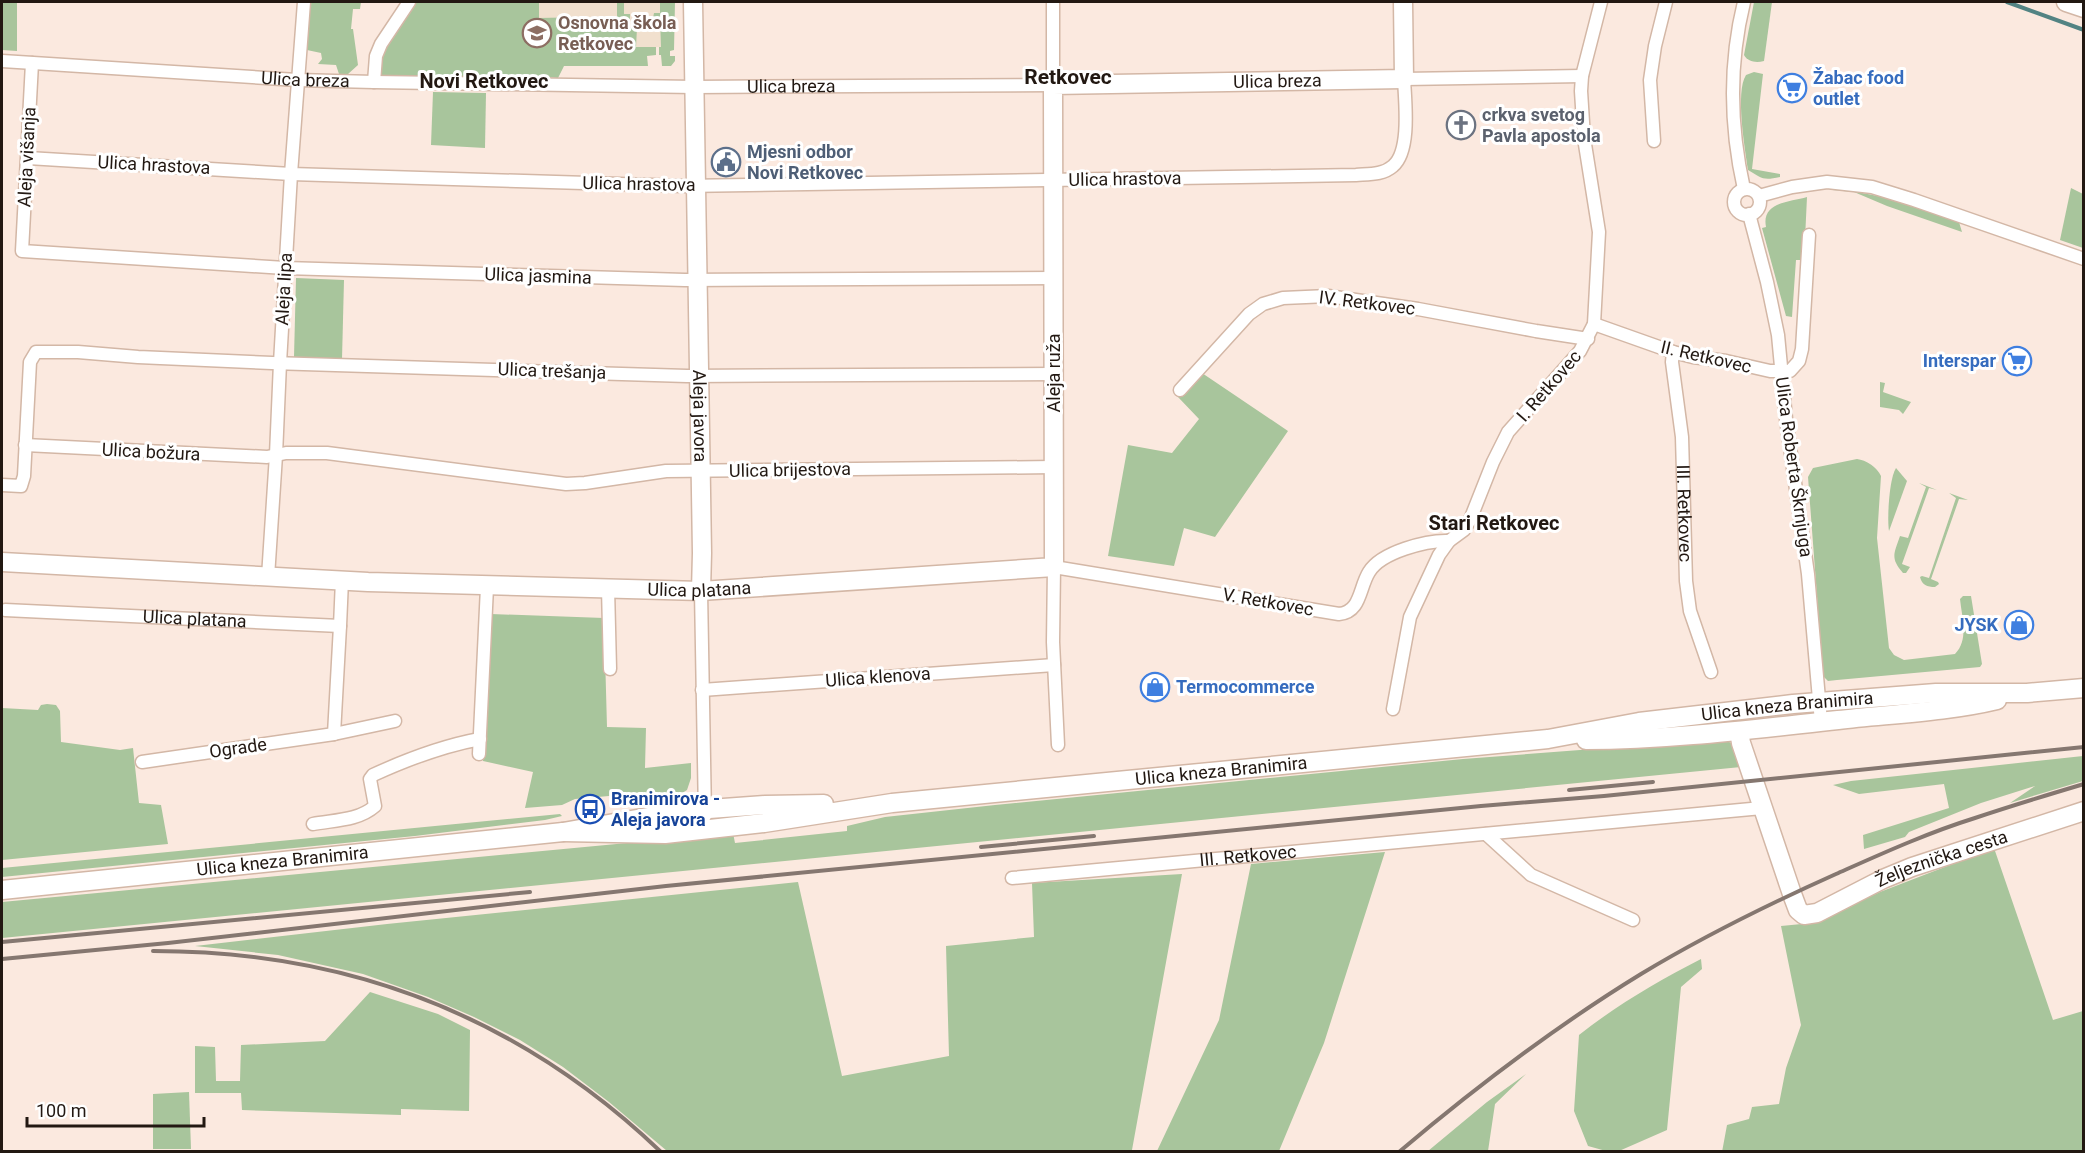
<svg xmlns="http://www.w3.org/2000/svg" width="2085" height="1153" viewBox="0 0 2085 1153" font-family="Roboto,sans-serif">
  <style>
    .education { fill: #f1e0ce }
    .green { fill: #a8c59c }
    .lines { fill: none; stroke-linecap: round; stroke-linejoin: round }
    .stream { stroke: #528383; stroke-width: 4 }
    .street-casing { stroke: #d3b7a6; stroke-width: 15 }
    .secondary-casing { stroke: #d3b7a6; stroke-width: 21 }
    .street { stroke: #fff; stroke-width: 12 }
    .secondary { stroke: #fff; stroke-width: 18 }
    .rail { stroke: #857770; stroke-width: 4 }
    .labels { text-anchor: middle; stroke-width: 6; stroke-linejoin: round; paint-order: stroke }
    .education-label { font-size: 18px; font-weight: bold; fill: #785e54; stroke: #fff; text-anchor: start }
    .shop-label { font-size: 18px; font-weight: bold; fill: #366cbe; stroke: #fff; text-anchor: start }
    .street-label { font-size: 18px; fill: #221812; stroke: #fff }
    .worship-label { font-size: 18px; font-weight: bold; fill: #5b616d; stroke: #fff; text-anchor: start }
    .service-label { font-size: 18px; font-weight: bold; fill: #4e5e75; stroke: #fff; text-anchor: start }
    .transit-label { font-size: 18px; font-weight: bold; fill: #164399; stroke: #fff; text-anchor: start }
    .neighbourhood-label { font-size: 20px; font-weight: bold; fill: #221812; stroke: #fff }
    .quarter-label { font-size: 21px; font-weight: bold; fill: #221812; stroke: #fff }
  </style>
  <rect width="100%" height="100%" fill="#fbe9df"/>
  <polygon class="education" points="415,2 662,2 662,47 510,48"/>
  <g class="green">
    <polygon points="2,2 17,2 17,51 2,50"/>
    <polygon points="310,2 361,2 360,9 353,9 351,29 353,29 358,65 348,74 339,74 336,65 318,64 322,59 321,53 307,50"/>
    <polygon points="413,2 539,2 539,18 587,17 587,24 617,23 617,2 624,2 624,14 630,14 630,19 625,20 624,28 637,28 636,47 656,47 656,55 647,56 648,66 564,66 558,78 548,77 548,80 380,76 378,59"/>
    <polygon points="660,2 675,2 674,50 670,51 670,56 675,56 675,61 671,66 662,66 661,55 659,55 659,47 661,47 660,18 653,18 654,13 660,13"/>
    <path d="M1754,2h18l-8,59c-8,2 -16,1 -20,-6z"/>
    <path d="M1754,72l9,2 -11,95 28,5v3c-18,4 -18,1 -32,-7 -3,-21 -13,-78 -2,-95z"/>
    <polygon points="433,92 486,93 485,148 431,145"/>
    <polygon points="2071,188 2083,194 2083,248 2060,240"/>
    <path d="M1832,190c45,1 85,18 127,32l3,10 -75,-26 -33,-14z"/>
    <path d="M1807,197l-3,63h-8l-4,57 -6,-1 -24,-88 4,-1c-5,-25 24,-25 41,-30z"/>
    <polygon points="296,278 344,280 342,359 294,357"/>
    <polygon points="1199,371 1288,431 1215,537 1184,528 1174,566 1108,556 1128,445 1172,453 1199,419 1178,397"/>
    <polygon points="1880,382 1885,383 1883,392 1911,402 1903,414 1899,410 1880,407"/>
    <path d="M1857,459c9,1 20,8 24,17l-4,62 12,110 5,7 10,5 51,-6c14,-14 7,-36 5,-55l3,-3h8l11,68 -2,3 -143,13 -9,1 -5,-5 -15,-199 5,-9z"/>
    <path d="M1896,468l11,13 -18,50c-2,-12 0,-52 7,-63z"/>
    <path d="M1919,483l18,7 -8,-2 -27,76 8,3 -4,6h-3c-13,-15 -9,-19 -3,-37l8,2 18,-51z"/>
    <path d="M1949,493l19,7 -9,-1 -28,80 7,3 1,2 -4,3c-8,0 -13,-2 -15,-10l2,-1 7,2 27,-80z"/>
    <polygon points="491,614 604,618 607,727 646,728 645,768 691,763 691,778 687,790 679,795 621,799 609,796 575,799 562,805 525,808 533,772 483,761"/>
    <polygon points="47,704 56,705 60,711 61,742 120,750 133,748 139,803 161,805 168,844 2,860 2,708 38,710 41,705"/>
    <polygon points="1725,739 1735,746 1741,767 2,938 2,902 733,833 735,843 847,831 847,826 885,817 995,805 1463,759"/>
    <polygon points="2083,756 2083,781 2010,803 2035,786 1981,803 1909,832 1905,837 1864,849 1863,835 1949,808 1944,784 1859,794 1833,785 1851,781"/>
    <polygon points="560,814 562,816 545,820 415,836 2,877 2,868"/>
    <polygon points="1994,848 2053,1020 2083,1011 2083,1151 1722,1152 1727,1125 1749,1119 1752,1107 1779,1104 1786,1068 1801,1025 1781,926 1812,923 1880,892"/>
    <polygon points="1385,852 1324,1043 1279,1151 1157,1151 1219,1020 1251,864"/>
    <polygon points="1182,874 1132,1150 1136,1151 667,1151 609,1102 563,1067 520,1040 474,1017 428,997 363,974 278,955 195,946 387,924 798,882 842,1076 949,1056 946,946 1034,937 1032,883"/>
    <path d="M1701,959l1,10 -21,18 -14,143 -48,21h-13l-18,-5 -14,-35 5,-76c38,-30 79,-54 122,-76z"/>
    <polygon points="370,992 438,1014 470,1030 469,1111 401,1109 401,1115 242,1110 241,1093 195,1093 195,1046 215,1047 216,1081 240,1081 241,1045 325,1041"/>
    <polygon points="1526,1074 1495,1104 1488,1151 1428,1151 1487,1102"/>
    <polygon points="189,1092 191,1149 153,1149 153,1094"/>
  </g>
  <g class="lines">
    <polyline class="stream" points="2007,2 2084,30"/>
    <g class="street-casing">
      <g id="street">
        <path d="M1744,2c-15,61 -14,125 0,187"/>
        <path id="s1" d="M2,61l295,19 77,2 320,5 359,-2v-83"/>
        <polyline points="32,63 22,251 285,268 685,280 1054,278"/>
        <polyline points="374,82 376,56 381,44 409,2"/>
        <polyline points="1654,141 1650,80 1655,46 1666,2"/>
        <path d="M28,158l263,16 393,12 672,-11c13,-1 27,0 37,-9 18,-15 12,-65 11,-87l178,-3"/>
        <circle cx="1747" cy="202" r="13"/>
        <polyline points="1759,196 1792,187 1827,182 1872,187 1914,200 2084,259"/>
        <polyline points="1749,214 1767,282 1778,335 1786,419 1808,574 1821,722"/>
        <polyline points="1594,324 1673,352 1693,357 1726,361 1770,371 1790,371 1799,361 1802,349 1809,235"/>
        <path id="s2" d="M1673,352l-1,10 10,75 4,144 4,30 21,61"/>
        <polyline points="1180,390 1249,314 1263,304 1283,298 1328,296 1418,309 1536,331 1588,339"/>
        <polyline points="25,445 267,457 286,453 327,453 566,484 585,483 666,471 1054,467"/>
        <polyline points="2,485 21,486 24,476 30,362 36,352 78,352 138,357 272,363 687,376 1054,374"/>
        <polyline points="268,577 276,455 280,363 291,174 304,2"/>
        <polyline points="608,588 610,669"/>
        <polyline points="701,591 705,816"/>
        <path id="s3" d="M5,610l335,16 2,-46"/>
        <polyline points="702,690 1054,665"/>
        <polyline points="1393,709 1410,617 1439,555 1449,541 1464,530 1470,520 1493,462 1508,432 1580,351 1594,324 1599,232 1584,138 1581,91 1582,76 1601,2"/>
        <polyline points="334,734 395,721"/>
        <path d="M1058,745l-5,-103 1,-75 285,47c22,-2 20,-26 30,-42 12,-20 58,-32 80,-31"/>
        <polyline points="479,754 487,587"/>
        <polyline points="142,762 334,734 340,626"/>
        <path d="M313,824c21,-4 45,-3 62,-18l-5,-27 3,-4c35,-16 69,-29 107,-36"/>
        <polyline points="1486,834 1531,875 1633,920"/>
        <path id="s4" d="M1012,878c250,-24 500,-46 750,-70"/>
      </g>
    </g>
    <g class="secondary-casing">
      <g id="secondary">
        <path id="s5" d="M693,2l9,551 -1,38"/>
        <polyline points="2066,2 2084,8"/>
        <path id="s6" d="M2,562l366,20 333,9 353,-24 -1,-482 351,-6 -1,-77"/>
        <path id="s7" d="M1739,731l2,12 51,151 6,16 6,5 13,-2 66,-34 29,-12 172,-56"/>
        <path d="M1586,740c84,0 168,-11 252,-20 52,-6 109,-8 159,-20"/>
        <path id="s8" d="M563,832l102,2 99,-11 128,-20 656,-64 91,-17 154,-18 143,-11h91l57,-5"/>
        <path id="s9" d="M2,890l561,-58 119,-21 83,-6 59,-1"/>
      </g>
    </g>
    <use href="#street" class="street"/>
    <use href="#secondary" class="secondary"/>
    <g class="rail">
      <polyline points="1569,790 1653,782"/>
      <polyline points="981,847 1094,836"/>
      <polyline points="2,942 530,892"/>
      <path d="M153,951c195,0 366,65 508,201"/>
      <polyline points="2,959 168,943 666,886 1481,806 1604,796 2084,747"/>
      <path d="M1399,1152c77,-65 157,-126 242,-178 63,-38 128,-70 195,-100 45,-20 91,-41 139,-56 36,-12 72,-23 109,-34"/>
    </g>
  </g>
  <defs>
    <g id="school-ring" transform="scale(1.5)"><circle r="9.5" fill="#fff" stroke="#8d6e63" stroke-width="1.5"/><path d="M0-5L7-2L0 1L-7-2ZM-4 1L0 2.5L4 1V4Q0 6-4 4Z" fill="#8d6e63"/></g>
    <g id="supermarket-ring" transform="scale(1.5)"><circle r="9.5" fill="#fff" stroke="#3f7fe0" stroke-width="1.5"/><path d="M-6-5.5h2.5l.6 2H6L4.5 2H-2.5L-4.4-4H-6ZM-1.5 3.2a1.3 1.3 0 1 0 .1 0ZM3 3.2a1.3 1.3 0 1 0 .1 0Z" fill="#3f7fe0"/></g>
    <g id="church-ring" transform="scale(1.5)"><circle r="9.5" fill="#fff" stroke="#6b7280" stroke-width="1.5"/><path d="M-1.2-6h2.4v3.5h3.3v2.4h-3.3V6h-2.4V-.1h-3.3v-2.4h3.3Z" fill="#6b7280"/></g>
    <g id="civic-ring" transform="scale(1.5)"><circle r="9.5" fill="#fff" stroke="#5c6f8a" stroke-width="1.5"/><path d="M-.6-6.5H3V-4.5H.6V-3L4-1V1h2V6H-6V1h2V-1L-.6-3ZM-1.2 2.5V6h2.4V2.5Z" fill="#5c6f8a"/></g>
    <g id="shop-ring" transform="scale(1.5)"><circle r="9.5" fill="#fff" stroke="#3f7fe0" stroke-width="1.5"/><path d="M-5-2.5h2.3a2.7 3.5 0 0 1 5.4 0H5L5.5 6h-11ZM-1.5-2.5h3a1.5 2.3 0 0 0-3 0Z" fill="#3f7fe0"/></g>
    <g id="bus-ring" transform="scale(1.5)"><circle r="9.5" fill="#fff" stroke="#1a4fb4" stroke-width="1.5"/><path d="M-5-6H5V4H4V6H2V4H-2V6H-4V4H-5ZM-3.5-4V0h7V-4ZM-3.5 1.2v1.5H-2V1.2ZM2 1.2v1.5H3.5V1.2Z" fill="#1a4fb4"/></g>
  </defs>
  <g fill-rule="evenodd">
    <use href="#school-ring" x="537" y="33"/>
    <use href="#supermarket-ring" x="1792" y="88"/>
    <use href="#church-ring" x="1461" y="125"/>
    <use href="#civic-ring" x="726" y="162"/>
    <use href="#supermarket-ring" x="2017" y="361"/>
    <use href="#shop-ring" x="2019" y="625"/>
    <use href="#shop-ring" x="1155" y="687"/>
    <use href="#bus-ring" x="590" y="809"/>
  </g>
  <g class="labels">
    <g class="education-label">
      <text x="558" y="29">Osnovna škola<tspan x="558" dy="21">Retkovec</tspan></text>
    </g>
    <g class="shop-label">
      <text x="1813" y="84">Žabac food<tspan x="1813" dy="21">outlet</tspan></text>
      <text x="1996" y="367" text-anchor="end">Interspar</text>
      <text x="1998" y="631" text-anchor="end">JYSK</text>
      <text x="1176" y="693">Termocommerce</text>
    </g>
    <g class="street-label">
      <text dy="6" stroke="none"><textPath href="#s1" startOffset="304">Ulica breza</textPath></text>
      <text dy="6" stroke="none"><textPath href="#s6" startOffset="1760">Ulica breza</textPath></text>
      <text dy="6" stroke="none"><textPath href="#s1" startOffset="790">Ulica breza</textPath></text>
      <text transform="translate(27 157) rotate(-87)" y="6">Aleja višanja</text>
      <text transform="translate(154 165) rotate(3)" y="6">Ulica hrastova</text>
      <text transform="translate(1125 179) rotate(-1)" y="6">Ulica hrastova</text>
      <text transform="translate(639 184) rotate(1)" y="6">Ulica hrastova</text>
      <text transform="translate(538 276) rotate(2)" y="6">Ulica jasmina</text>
      <text transform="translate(284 289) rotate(-87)" y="6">Aleja lipa</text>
      <text transform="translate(1367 303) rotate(7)" y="6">IV. Retkovec</text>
      <text transform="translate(1706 357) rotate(13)" y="6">II. Retkovec</text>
      <text transform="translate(552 371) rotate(2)" y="6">Ulica trešanja</text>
      <text transform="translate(1054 373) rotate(-90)" y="6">Aleja ruža</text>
      <text transform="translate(1549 386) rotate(-49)" y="6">I. Retkovec</text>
      <text dy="6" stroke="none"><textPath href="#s5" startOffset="414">Aleja javora</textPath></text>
      <text transform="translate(151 452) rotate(3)" y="6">Ulica božura</text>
      <text transform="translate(1794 467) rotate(82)" y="6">Ulica Roberta Škrnjuga</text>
      <text transform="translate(790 470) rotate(-1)" y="6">Ulica brijestova</text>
      <text dy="6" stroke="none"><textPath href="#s2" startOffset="162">III. Retkovec</textPath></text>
      <text dy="6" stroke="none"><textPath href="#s6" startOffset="698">Ulica platana</textPath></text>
      <text transform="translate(1268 602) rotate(10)" y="6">V. Retkovec</text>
      <text dy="6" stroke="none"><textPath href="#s3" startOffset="190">Ulica platana</textPath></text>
      <text transform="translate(878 677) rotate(-4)" y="6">Ulica klenova</text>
      <text dy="6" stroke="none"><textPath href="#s8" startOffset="1232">Ulica kneza Branimira</textPath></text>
      <text transform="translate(238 748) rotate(-8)" y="6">Ograde</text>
      <text dy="6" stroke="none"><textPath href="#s8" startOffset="662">Ulica kneza Branimira</textPath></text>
      <text dy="6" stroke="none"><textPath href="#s4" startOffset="237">III. Retkovec</textPath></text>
      <text dy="6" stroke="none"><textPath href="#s7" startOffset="346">Željeznička cesta</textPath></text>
      <text dy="6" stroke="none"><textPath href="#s9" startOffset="282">Ulica kneza Branimira</textPath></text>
    </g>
    <g class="worship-label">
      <text x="1482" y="121">crkva svetog<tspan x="1482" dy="21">Pavla apostola</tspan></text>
    </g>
    <g class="service-label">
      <text x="747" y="158">Mjesni odbor<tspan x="747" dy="21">Novi Retkovec</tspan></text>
    </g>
    <g class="transit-label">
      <text x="611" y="805">Branimirova -<tspan x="611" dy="21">Aleja javora</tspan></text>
    </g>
    <g class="neighbourhood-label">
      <text x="484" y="88">Novi Retkovec</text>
      <text x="1494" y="530">Stari Retkovec</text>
    </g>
    <g class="quarter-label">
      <text x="1068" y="84">Retkovec</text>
    </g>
  </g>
  <rect width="2085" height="1153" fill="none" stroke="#221812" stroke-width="6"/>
  <path d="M27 1117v9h177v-9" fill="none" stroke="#221812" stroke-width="3"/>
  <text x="36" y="1117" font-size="18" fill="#221812" stroke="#ffffff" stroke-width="4.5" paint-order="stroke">100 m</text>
</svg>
